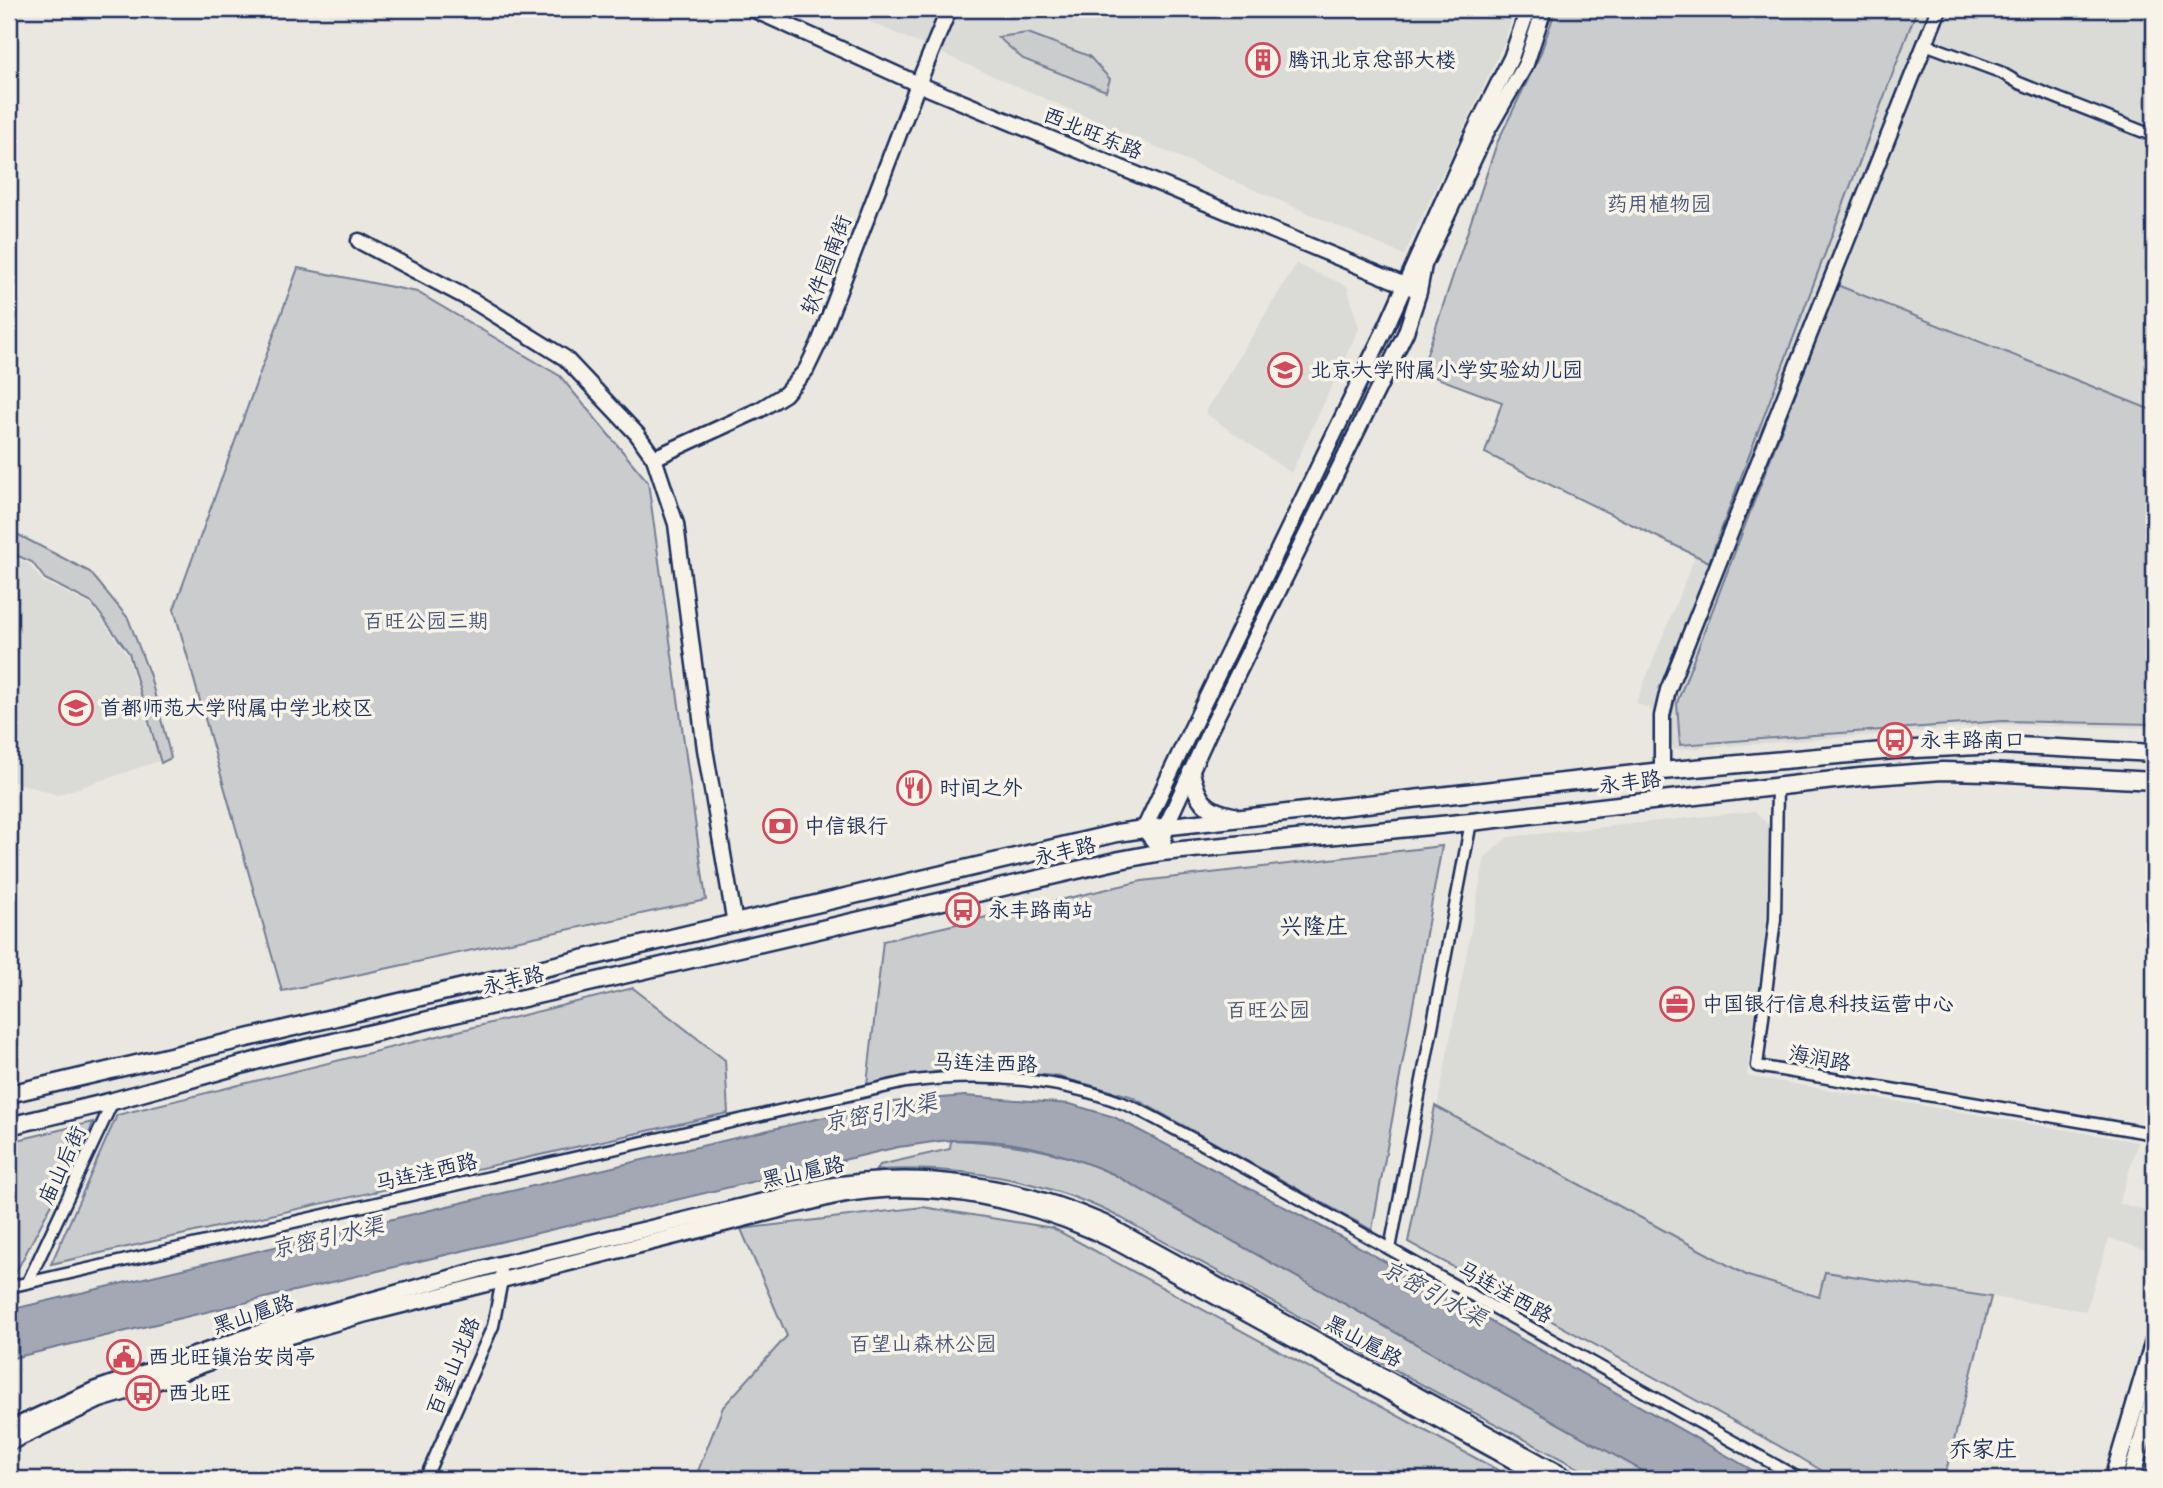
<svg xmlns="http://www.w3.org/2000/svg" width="2163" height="1488" viewBox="0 0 2163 1488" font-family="Mali,'LXGW WenKai TC',sans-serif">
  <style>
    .built { fill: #dadad6 }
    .green { fill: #cbcccd; stroke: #737e96; stroke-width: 2 }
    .water { fill: #a3a8b4; stroke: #6d7892; stroke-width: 2 }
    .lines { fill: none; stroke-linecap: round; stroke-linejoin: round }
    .street-casing { stroke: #1b2f5e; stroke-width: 15 }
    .secondary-casing { stroke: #1b2f5e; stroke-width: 19 }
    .primary-casing { stroke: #1b2f5e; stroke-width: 21 }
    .street { stroke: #f7f3e8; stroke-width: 10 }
    .secondary { stroke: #f7f3e8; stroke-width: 14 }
    .primary { stroke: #f7f3e8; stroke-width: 16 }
    .labels { text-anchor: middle; stroke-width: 7; stroke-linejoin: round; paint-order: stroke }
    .poi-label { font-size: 21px; fill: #1b2f5e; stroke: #f7f3e8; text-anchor: start }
    .street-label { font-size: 21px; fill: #1b2f5e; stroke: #f7f3e8 }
    .park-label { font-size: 21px; fill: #47567a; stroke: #f7f3e8 }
    .neighbourhood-label { font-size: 23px; fill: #1b2f5e; stroke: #f7f3e8 }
    .water-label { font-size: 23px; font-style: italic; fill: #445378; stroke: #f7f3e8 }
  </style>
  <rect width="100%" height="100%" fill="#eae7e0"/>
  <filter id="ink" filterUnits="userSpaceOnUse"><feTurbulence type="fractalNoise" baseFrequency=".0143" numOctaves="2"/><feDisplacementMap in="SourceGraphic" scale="14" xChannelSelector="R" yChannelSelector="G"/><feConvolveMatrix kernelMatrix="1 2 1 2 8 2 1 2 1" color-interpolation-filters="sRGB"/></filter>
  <g filter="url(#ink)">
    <g class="built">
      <polygon points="840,9 1514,9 1505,41 1404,255"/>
      <polygon points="1556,9 2154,9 2154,728 2004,725 1675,750 1650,708 1636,703 1695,556 1485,453 1502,402 1421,372 1497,143 1540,55"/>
      <polygon points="1296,264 1347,286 1359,328 1291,473 1205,413"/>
      <polygon points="9,555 29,564 43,582 91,605 127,655 159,761 57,795 9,780"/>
      <polygon points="1755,811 1771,828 1765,932 1747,1076 2138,1142 2119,1203 2154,1213 2154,1247 2152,1252 2109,1238 2086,1311 1825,1272 1820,1297 1748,1276 1437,1108 1485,857 1508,837"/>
    </g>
    <g class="green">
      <polygon points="1556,9 1917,9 1709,562 1485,453 1502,402 1421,372 1497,143 1540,55"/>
      <polygon points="1028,33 1089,56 1110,79 1106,91 1023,59 998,37"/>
      <polygon points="298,268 417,292 560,376 648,482 706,900 282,991 174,609"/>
      <polygon points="1837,285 2154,411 2154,724 2003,721 1680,745 1677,703"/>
      <polygon points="9,530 90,572 128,618 150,676 171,758 161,763 129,653 92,603 45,579 32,562 9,552"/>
      <polygon points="1442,846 1372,1230 1130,1096 1056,1076 958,1068 867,1085 883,941 1142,881"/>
      <polygon points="633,988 725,1060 728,1113 51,1264 117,1115"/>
      <polygon points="1435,1106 1748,1276 1819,1297 1825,1272 1991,1297 1944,1479 1836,1479 1799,1457 1408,1242"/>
      <polygon points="93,1122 90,1131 15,1274 9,1276 9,1142"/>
      <path d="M951,1140c57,2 110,10 162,34l544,305h-58l-160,-85 -318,-176c-77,-40 -159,-52 -245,-48l4,-5 70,-16z"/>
      <polygon points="923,1207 1053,1228 1514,1479 695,1479 723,1407 787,1336 741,1229"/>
    </g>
    <path class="water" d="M965,1096l105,8 44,13 231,122 423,240h-111l-544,-305c-50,-22 -106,-36 -161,-34 -18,1 -36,5 -54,7l-889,212v-49l785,-186 98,-22z"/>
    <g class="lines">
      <g class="street-casing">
        <g id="street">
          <polyline points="1925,44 2000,72 2019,83 2154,136"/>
          <polyline points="1777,786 1775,919 1757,1066 2154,1134"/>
          <polyline points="1390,1249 1471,822"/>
          <polyline points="28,1282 113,1101"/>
          <path d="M9,1287l897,-205c73,-9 150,-5 219,22 25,10 48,25 72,37l603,338"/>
          <polyline points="425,1479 493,1326 502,1280 500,1264"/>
        </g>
      </g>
      <g class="secondary-casing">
        <g id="secondary">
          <polyline points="752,9 918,84 1412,288"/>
          <polyline points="359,241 475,302 565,358 637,434 654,458 676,524 705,749 735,924"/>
          <polyline points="654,458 761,409 785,394 806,370 819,343 918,84 949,9"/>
          <polyline points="1662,771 1662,716 1668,690 1939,9"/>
          <polyline points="1162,852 1144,829 1185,742 1388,323 1471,138 1511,58 1528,9"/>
          <polyline points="1162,852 1166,826 1210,730 1406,332 1419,292 1424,265 1486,133 1526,64 1544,9"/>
          <path d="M9,1429l87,-40 185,-64 219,-61 322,-77c96,-18 193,-3 282,36l466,256"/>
          <path d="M9,1443l91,-43 40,-12 106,-39 117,-34 468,-118c97,-21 202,3 289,47l426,235"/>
        </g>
      </g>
      <g class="primary-casing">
        <g id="primary">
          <path d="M1191,772c6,27 13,39 42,44"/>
          <polyline points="9,1094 1117,833 1144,829 1662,771 1894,750 2000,745 2154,753"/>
          <polyline points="9,1126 113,1101 273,1056 1120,860 1162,852 1471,822 1860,777 1942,771 1989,772 2154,781"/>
          <polyline points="2113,1479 2154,1341"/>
          <polyline points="2131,1479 2154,1397"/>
        </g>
      </g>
      <use href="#street" class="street"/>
      <use href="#secondary" class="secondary"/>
      <use href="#primary" class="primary"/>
    </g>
  </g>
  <defs>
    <g id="building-ring" transform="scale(1.75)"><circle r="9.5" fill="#f7f3e8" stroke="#d1495b" stroke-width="1.5"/><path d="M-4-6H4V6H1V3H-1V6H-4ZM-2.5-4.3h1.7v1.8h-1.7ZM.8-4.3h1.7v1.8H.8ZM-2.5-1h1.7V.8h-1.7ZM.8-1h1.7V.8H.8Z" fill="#d1495b"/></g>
    <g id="school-ring" transform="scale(1.75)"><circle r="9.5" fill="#f7f3e8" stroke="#d1495b" stroke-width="1.5"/><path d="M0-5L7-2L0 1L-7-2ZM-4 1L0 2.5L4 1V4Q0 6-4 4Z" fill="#d1495b"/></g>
    <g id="bus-ring" transform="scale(1.75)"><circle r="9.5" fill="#f7f3e8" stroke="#d1495b" stroke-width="1.5"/><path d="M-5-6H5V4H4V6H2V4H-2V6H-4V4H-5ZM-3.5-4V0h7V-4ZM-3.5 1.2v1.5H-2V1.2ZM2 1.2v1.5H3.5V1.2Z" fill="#d1495b"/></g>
    <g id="restaurant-ring" transform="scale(1.75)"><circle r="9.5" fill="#f7f3e8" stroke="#d1495b" stroke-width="1.5"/><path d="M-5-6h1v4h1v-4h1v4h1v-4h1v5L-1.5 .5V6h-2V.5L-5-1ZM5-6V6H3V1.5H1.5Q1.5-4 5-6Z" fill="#d1495b"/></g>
    <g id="bank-ring" transform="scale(1.75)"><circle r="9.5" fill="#f7f3e8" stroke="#d1495b" stroke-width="1.5"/><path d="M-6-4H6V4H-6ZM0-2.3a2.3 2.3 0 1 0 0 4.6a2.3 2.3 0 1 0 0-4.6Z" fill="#d1495b"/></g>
    <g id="office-ring" transform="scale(1.75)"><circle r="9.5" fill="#f7f3e8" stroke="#d1495b" stroke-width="1.5"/><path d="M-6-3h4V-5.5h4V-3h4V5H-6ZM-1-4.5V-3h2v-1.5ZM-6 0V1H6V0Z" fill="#d1495b"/></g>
    <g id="civic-ring" transform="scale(1.75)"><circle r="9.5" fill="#f7f3e8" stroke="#d1495b" stroke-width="1.5"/><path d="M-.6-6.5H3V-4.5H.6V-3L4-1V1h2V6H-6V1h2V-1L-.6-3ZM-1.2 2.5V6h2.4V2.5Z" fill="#d1495b"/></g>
  </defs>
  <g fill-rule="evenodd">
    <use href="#building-ring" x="1263" y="60"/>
    <use href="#school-ring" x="1285" y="370"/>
    <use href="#school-ring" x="76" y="708"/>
    <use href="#bus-ring" x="1895" y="740"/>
    <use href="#restaurant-ring" x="914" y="788"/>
    <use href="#bank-ring" x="780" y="826"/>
    <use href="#bus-ring" x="963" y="910"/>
    <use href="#office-ring" x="1677" y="1004"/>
    <use href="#civic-ring" x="124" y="1357"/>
    <use href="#bus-ring" x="143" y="1393"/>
  </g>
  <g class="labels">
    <g class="poi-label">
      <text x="1288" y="67">腾讯北京总部大楼</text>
      <text x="1310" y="377">北京大学附属小学实验幼儿园</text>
      <text x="100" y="715">首都师范大学附属中学北校区</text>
      <text x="1920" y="747">永丰路南口</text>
      <text x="939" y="795">时间之外</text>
      <text x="804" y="833">中信银行</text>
      <text x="988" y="917">永丰路南站</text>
      <text x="1702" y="1011">中国银行信息科技运营中心</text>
      <text x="148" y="1364">西北旺镇治安岗亭</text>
      <text x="168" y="1400">西北旺</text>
    </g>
    <g class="street-label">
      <text transform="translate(1093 133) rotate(22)" y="7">西北旺东路</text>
      <text transform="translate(826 265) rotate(-69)" y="7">软件园南街</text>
      <text transform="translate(1630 782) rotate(-7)" y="7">永丰路</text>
      <text transform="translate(1065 851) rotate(-13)" y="7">永丰路</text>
      <text transform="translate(513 980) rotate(-13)" y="7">永丰路</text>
      <text transform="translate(1820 1058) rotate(10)" y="7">海润路</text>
      <text transform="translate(985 1063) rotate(2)" y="7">马连洼西路</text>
      <text transform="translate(62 1165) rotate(-65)" y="7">庙山后街</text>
      <text transform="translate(426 1172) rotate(-13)" y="7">马连洼西路</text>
      <text transform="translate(803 1172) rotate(-12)" y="7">黑山扈路</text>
      <text transform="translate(1505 1292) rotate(29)" y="7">马连洼西路</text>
      <text transform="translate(253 1314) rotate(-18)" y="7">黑山扈路</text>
      <text transform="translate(1364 1341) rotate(29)" y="7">黑山扈路</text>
      <text transform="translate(453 1366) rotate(-67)" y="7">百望山北路</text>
    </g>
    <g class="park-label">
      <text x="1659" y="211">药用植物园</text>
      <text x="426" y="628">百旺公园三期</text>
      <text x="1268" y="1017">百旺公园</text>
      <text x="923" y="1351">百望山森林公园</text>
    </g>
    <g class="neighbourhood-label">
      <text x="1314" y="934">兴隆庄</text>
      <text x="1983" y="1457">乔家庄</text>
    </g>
    <g class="water-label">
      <text transform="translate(880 1112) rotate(-11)" y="8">京密引水渠</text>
      <text transform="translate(327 1237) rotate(-13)" y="8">京密引水渠</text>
      <text transform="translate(1434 1293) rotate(28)" y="8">京密引水渠</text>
    </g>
  </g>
  <rect width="2163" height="1488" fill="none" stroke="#f7f3e8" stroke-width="35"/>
  <rect x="18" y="18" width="2128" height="1453" fill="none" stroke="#1b2f5e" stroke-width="2.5" filter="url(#ink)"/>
</svg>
